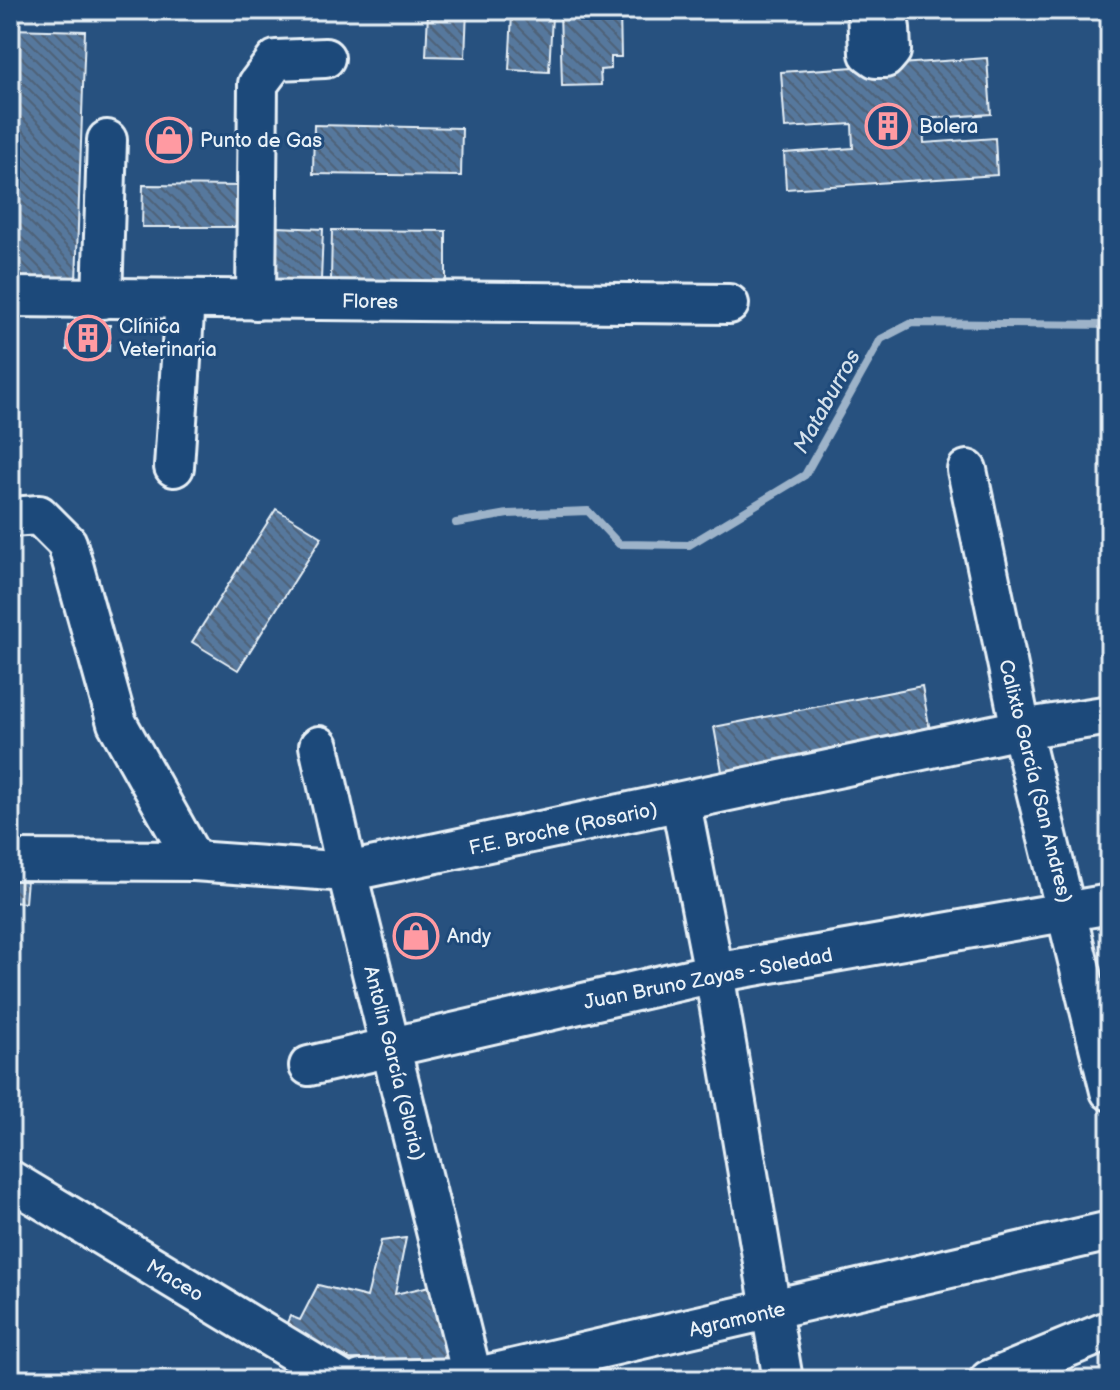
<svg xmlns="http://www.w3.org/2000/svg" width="1120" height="1390" viewBox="0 0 1120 1390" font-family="'Balsamiq Sans',sans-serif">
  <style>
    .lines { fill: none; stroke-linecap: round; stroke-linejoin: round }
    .stream { stroke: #9db3c9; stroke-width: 8 }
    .building { fill: url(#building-back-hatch); stroke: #e8f1f8; stroke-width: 2 }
    .minor-casing { stroke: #e8f1f8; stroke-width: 44 }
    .minor { stroke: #1f4a7a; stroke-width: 38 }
    .labels { text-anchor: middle; stroke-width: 6; stroke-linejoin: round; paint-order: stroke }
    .poi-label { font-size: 20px; fill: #e8f1f8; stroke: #1f4a7a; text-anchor: start }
    .street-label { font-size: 20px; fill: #e8f1f8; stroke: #1f4a7a }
    .water-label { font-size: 22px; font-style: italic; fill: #d5e2ec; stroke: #1f4a7a }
  </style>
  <defs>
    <pattern id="building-back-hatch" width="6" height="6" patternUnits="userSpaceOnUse" patternTransform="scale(2)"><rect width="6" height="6" fill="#57789d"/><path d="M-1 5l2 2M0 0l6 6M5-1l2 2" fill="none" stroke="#4f6278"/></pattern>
  </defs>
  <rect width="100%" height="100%" fill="#27517f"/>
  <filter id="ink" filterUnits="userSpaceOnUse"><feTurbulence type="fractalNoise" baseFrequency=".0125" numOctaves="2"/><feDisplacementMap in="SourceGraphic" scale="16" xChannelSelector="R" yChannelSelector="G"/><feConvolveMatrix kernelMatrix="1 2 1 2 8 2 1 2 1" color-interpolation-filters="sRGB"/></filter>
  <g filter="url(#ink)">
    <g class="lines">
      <polyline class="stream" points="456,523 508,514 588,511 619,544 689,545 805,475 881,339 912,323 1110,325"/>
    </g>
    <g class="building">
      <polygon points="452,10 467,10 465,57 426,56 428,12"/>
      <polygon points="560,10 620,10 621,57 611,57 611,69 600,70 601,85 562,86"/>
      <polygon points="512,14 552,16 549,72 509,70"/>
      <polygon points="10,29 85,31 76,282 10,280"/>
      <polygon points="987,58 991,114 923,119 924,143 995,138 997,175 786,189 784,153 853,148 852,124 785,128 781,72"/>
      <polygon points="314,125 462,128 461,176 313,174"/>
      <polygon points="152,128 187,129 186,153 152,152"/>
      <polygon points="143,185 246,186 244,227 142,227"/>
      <polygon points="277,227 323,229 321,281 275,279"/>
      <polygon points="332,230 446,231 446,281 331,280"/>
      <polygon points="68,325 110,325 109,351 67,350"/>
      <polygon points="276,509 322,537 238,670 192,642"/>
      <polygon points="922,686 932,742 724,782 714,727"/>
      <polygon points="10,878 27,879 25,903 10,902"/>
      <polygon points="406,1238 395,1294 439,1284 455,1356 439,1360 350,1359 285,1327 290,1316 300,1320 318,1285 367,1297 381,1241"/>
    </g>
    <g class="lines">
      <g class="minor-casing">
        <g id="minor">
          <polyline points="867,10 869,53 876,58 885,58 891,51 890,28 880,24 868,26"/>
          <polyline points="10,297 729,304"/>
          <polyline points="102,299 107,140"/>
          <polyline points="256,300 258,84 276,60 325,58"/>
          <polyline points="174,467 185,299"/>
          <polyline points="967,470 1021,729 1110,1091"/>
          <polyline points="10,517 39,515 67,543 117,723 194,861"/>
          <polyline points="319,746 347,872 473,1380"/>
          <polyline points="681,804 714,973 783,1380"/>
          <polyline points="10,860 194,861 347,872 1021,729 1110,715"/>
          <polyline points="309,1066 714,973 1110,904"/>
          <polyline points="10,1180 341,1380"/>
          <polyline points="361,1380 473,1378 1110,1231"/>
          <polyline points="989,1380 1110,1330"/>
        </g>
      </g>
      <use href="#minor" class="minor"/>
    </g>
  </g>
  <defs>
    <g id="building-ring" transform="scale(2.3)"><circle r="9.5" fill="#1f4a7a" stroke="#ff9aa2" stroke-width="1.5"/><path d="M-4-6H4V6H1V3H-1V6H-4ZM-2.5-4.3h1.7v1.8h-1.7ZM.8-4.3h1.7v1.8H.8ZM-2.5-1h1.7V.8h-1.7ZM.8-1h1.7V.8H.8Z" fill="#ff9aa2"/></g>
    <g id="shop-ring" transform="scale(2.3)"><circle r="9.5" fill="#1f4a7a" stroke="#ff9aa2" stroke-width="1.5"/><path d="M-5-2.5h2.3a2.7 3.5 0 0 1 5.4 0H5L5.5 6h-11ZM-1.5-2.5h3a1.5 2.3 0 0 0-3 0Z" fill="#ff9aa2"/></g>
  </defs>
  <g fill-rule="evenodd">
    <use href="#building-ring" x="888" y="126"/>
    <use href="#shop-ring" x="169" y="140"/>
    <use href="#building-ring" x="88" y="338"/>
    <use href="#shop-ring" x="416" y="936"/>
  </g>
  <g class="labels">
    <g class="poi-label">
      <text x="919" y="133">Bolera</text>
      <text x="200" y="147">Punto de Gas</text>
      <text x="119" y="333">Clínica<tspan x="119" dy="23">Veterinaria</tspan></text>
      <text x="447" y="943">Andy</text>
    </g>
    <g class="street-label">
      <text transform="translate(370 301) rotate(1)" y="7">Flores</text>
      <text transform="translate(1036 781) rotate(76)" y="7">Calixto García (San Andres)</text>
      <text transform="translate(563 828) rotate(-12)" y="7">F.E. Broche (Rosario)</text>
      <text transform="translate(708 978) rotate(-11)" y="7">Juan Bruno Zayas - Soledad</text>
      <text transform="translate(395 1063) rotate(76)" y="7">Antolin García (Gloria)</text>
      <text transform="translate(175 1280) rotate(31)" y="7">Maceo</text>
      <text transform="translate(737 1319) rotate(-13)" y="7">Agramonte</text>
    </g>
    <g class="water-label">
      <text transform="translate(826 401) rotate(-61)" y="8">Mataburros</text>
    </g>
  </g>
  <rect width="1120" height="1390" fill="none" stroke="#1f4a7a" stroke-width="40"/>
  <rect x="20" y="20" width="1080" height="1350" fill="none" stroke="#e8f1f8" stroke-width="3" filter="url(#ink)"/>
</svg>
